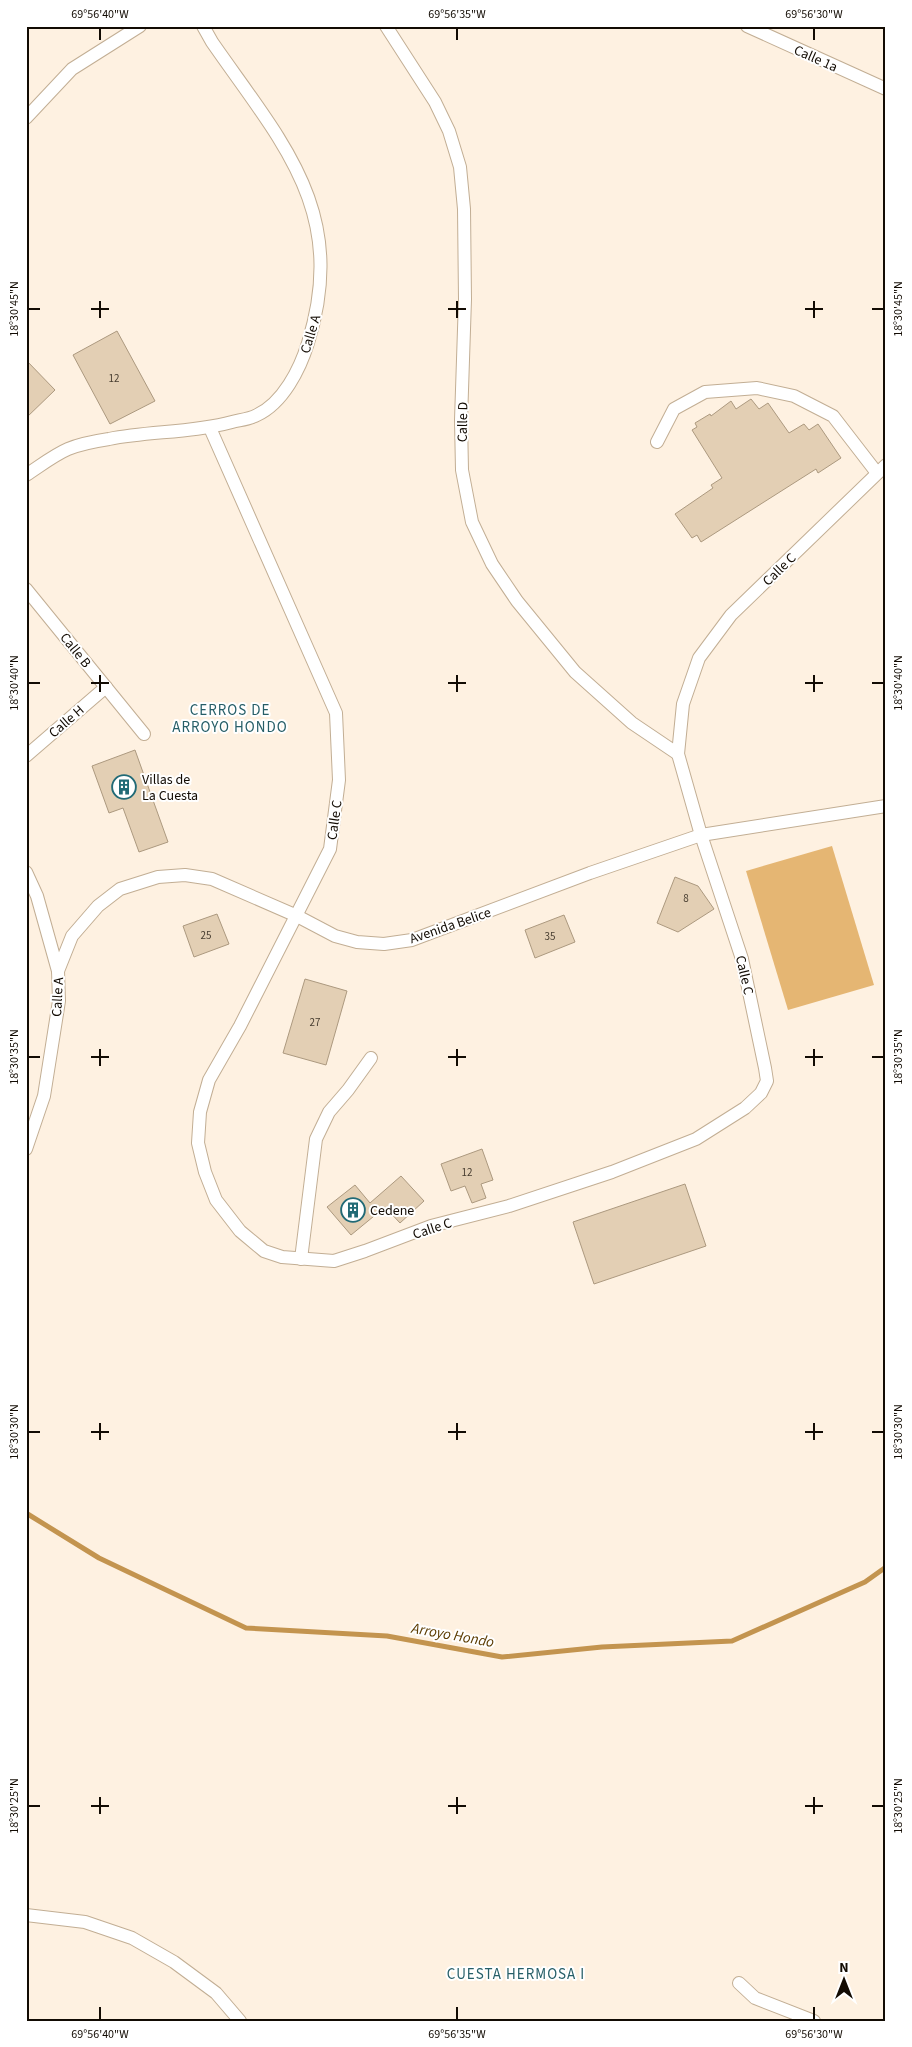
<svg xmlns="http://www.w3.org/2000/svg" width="912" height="2047" viewBox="0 0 912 2047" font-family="'Source Sans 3',sans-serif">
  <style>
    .green { fill: #e5b673 }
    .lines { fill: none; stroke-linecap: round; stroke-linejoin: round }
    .stream { stroke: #c3944f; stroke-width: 5 }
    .building { fill: #e3cfb4; stroke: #ac997f }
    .street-casing { stroke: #c2ae94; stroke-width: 14 }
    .street { stroke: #fff; stroke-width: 12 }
    .ticks { fill: none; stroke: #120b03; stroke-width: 2 }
    .labels { text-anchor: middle; stroke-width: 4; stroke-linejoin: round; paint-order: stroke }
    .number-label { font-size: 11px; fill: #463c2f }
    .street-label { font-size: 14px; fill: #120b03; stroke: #fff }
    .poi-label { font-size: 14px; fill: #120b03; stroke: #fff; text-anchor: start }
    .neighbourhood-label { font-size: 15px; letter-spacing: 1px; fill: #265e67; stroke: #fff }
    .water-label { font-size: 15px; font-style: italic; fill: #5b3b00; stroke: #fff }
    .neatline { fill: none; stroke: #120b03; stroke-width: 2 }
    .ticks-label { font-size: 12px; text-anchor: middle; fill: #120b03 }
  </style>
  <rect width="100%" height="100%" fill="#fef1e1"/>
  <polygon class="green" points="832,846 874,985 788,1010 746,871"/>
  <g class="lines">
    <polyline class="stream" points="26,1513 99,1558 246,1628 387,1636 502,1657 602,1647 732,1641 865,1582 886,1567"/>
  </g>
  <g class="building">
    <polygon points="117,331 155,401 110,424 73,355"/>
    <polygon points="26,360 55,390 26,418"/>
    <polygon points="751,399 759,409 768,403 789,433 804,424 809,430 818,424 841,458 818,473 816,469 701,542 697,535 692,538 675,514 713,488 711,485 722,478 692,430 697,427 695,423 710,414 711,416 731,401 736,409"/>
    <polygon points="135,750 168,842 139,852 123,808 109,813 92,766"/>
    <polygon points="675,877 698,886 714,909 678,932 657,923"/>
    <polygon points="217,914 229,944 194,957 183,926"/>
    <polygon points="564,915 575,942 535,958 525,930"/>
    <polygon points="305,979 347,991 326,1065 283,1053"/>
    <polygon points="482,1149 493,1180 481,1184 486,1198 472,1203 465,1186 451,1191 441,1164"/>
    <polygon points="401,1176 424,1201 400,1223 385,1207 351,1235 327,1207 355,1185 370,1203"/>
    <polygon points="685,1184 706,1246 594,1284 573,1222"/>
  </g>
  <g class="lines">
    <g class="street-casing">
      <g id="street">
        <polyline points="386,26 435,102 449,131 460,167 464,209 465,299 461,420 462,470 472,522 492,564 517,601 575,672 632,723 678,754"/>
        <polyline points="747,26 886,89"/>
        <polyline points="26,118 72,69 140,26"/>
        <polyline points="210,428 336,713 339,780 330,849 240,1026 209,1080 200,1112 198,1143 205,1172 216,1200 240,1231 264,1251 282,1257 334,1261 365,1251 431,1226 509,1206 612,1172 696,1139 745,1108 761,1093 767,1081 765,1068 742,959 701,835 678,754 683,704 699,658 731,615 886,465"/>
        <polyline points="657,442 674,409 705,392 757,388 794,396 833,416 877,473"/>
        <path d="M26,475c14,-9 28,-20 42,-26 12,-5 28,-8 41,-10 41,-8 82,-6 123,-17 8,-2 18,-3 25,-7 26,-12 43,-46 51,-72 41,-132 -26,-200 -96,-301l-9,-16"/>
        <polyline points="26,589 144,734"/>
        <polyline points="26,756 106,687"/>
        <polyline points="26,872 37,896 58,971 59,1001 44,1096 26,1149"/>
        <polyline points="58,971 72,936 98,906 120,889 158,877 185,875 212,879 297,916 335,936 357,942 384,944 412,940 590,873 701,835 886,806"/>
        <polyline points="301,1259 316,1139 329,1112 348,1090 371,1058"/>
        <polyline points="26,1915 85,1922 132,1938 174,1962 216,1993 240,2021"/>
        <polyline points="739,1983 755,1998 814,2021"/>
      </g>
    </g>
    <use href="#street" class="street"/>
  </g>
  <path class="ticks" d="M100,28v12M457,28v12M814,28v12M100,301v17M457,301v17M814,301v17M28,309h12M91,309h18M448,309h18M805,309h18M872,309h12M100,675v17M457,675v17M814,675v17M28,683h12M91,683h18M448,683h18M805,683h18M872,683h12M100,1049v17M457,1049v17M814,1049v17M28,1057h12M91,1057h18M448,1057h18M805,1057h18M872,1057h12M100,1423v17M457,1423v17M814,1423v17M28,1432h12M91,1432h18M448,1432h18M805,1432h18M872,1432h12M100,1797v17M457,1797v17M814,1797v17M28,1806h12M91,1806h18M448,1806h18M805,1806h18M872,1806h12M100,2007v13M457,2007v13M814,2007v13"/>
  <defs>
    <g id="building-ring" transform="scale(1.25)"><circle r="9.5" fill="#fff" stroke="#216a76" stroke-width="1.5"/><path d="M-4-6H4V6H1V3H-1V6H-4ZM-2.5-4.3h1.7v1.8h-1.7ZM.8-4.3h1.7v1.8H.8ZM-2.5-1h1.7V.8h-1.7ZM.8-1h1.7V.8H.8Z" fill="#216a76"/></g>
  </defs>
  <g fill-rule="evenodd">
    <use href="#building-ring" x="124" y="787"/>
    <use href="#building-ring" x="353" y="1210"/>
  </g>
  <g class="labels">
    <g class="number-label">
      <text x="114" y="382">12</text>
      <text x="686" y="902">8</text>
      <text x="206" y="939">25</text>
      <text x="550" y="940">35</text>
      <text x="315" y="1026">27</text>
      <text x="467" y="1176">12</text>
    </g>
    <g class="street-label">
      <text transform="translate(816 58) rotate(24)" y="5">Calle 1a</text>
      <text transform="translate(310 334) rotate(-73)" y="5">Calle A</text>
      <text transform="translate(462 422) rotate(-89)" y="5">Calle D</text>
      <text transform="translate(779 569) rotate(-44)" y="5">Calle C</text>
      <text transform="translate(76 650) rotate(51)" y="5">Calle B</text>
      <text transform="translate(66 721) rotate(-41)" y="5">Calle H</text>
      <text transform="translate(334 820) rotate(-82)" y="5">Calle C</text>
      <text transform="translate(450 925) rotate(-19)" y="5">Avenida Belice</text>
      <text transform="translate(745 975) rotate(77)" y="5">Calle C</text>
      <text transform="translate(57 997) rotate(-87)" y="5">Calle A</text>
      <text transform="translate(432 1228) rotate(-18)" y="5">Calle C</text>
    </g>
    <g class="poi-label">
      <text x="142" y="784">Villas de<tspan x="142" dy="16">La Cuesta</tspan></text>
      <text x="370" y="1215">Cedene</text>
    </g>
    <g class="neighbourhood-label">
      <text x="230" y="715">CERROS DE<tspan x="230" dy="17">ARROYO HONDO</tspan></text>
      <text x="516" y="1979">CUESTA HERMOSA I</text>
    </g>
    <g class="water-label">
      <text transform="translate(453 1635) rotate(10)" y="5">Arroyo Hondo</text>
    </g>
  </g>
  <rect width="912" height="2047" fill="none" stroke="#ffffff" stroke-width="55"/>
  <g transform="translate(844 1980)" stroke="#ffffff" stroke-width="4" paint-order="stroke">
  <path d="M0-4L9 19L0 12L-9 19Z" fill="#120b03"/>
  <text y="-8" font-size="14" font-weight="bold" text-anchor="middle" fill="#120b03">N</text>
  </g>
  <rect x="28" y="28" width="856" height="1992" class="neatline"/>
  <g class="ticks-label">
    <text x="100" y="18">69°56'40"W</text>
    <text x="457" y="18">69°56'35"W</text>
    <text x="814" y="18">69°56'30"W</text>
    <text transform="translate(14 309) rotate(-90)" y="4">18°30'45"N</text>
    <text transform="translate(898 309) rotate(-90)" y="4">18°30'45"N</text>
    <text transform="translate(14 683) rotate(-90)" y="4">18°30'40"N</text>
    <text transform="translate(898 683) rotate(-90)" y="4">18°30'40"N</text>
    <text transform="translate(14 1057) rotate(-90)" y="4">18°30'35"N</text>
    <text transform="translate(898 1057) rotate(-90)" y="4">18°30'35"N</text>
    <text transform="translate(14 1432) rotate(-90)" y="4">18°30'30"N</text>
    <text transform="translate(898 1432) rotate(-90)" y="4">18°30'30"N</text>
    <text transform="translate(14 1806) rotate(-90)" y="4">18°30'25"N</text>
    <text transform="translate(898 1806) rotate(-90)" y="4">18°30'25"N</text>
    <text x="100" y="2038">69°56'40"W</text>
    <text x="457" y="2038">69°56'35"W</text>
    <text x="814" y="2038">69°56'30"W</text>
  </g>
</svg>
